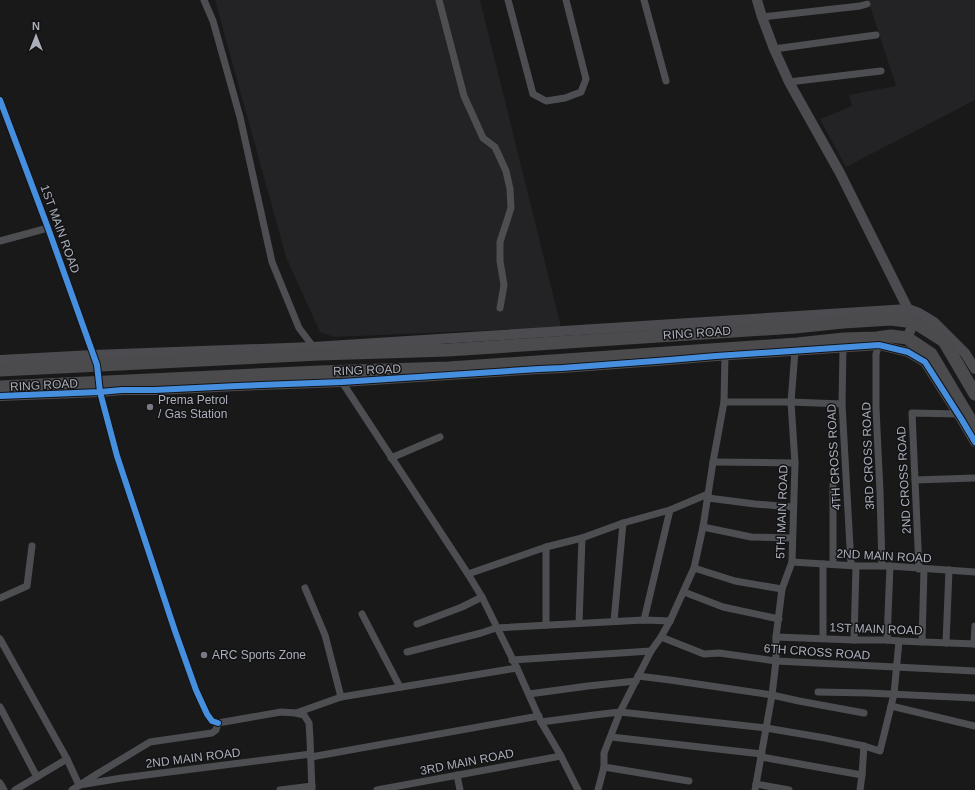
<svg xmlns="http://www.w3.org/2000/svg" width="975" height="790" viewBox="0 0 975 790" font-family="Helvetica,sans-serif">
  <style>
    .built { fill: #232325 }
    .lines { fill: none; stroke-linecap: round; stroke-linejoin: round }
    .street { stroke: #4d4e52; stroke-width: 7 }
    .secondary { stroke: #4c4c50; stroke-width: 10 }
    .highway { stroke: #4b4b4e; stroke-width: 13 }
    .cycleway-casing { stroke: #131315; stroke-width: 8 }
    .cycleway { stroke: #468fdf; stroke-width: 6 }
    .poi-dot { fill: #777a82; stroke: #131315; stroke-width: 1.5 }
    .labels { text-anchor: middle; stroke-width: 3; stroke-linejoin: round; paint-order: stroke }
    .street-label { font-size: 12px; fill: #aaafba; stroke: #131315 }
    .poi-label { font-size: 12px; fill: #aaafba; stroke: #131315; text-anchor: start }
  </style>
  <rect width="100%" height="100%" fill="#191919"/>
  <g class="built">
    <polygon points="215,0 480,0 561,327 334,337 320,332 286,257"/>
    <polygon points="868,0 975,0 975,100 846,167 820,119 852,106 849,95 896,86"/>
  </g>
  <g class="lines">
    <g class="street">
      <polyline points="204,0 213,21 240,117 272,262 299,328 315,349"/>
      <polyline points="439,0 464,96 483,138 495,147 506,171 510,189 511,208 500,242 500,261 504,285 500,308"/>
      <polyline points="508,0 533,94 546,101 565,98 581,92 586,79 566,0"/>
      <polyline points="644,0 666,81"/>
      <polyline points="762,17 860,6 867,4"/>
      <polyline points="774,49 876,35"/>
      <polyline points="789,82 881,71"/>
      <polyline points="0,100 48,228 97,365 100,392 117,456 175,631 196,690 207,714 212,721 218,723"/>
      <polyline points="0,241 48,228"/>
      <polyline points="879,345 876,354 876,408 880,492 882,566"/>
      <polyline points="843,348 842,404 851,565"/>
      <polyline points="339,380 342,382 468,574 482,597 517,668 541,722 561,756 578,790"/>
      <polyline points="724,402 791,402 842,404"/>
      <polyline points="391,458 440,437"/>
      <polyline points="713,462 795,463"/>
      <polyline points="915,480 975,478"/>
      <polyline points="708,498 755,504 793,507"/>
      <polyline points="703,527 751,537 792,538"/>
      <polyline points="792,562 856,566 890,566 975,572"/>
      <polyline points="833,564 833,485"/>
      <polyline points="694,568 735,581 782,589"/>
      <polyline points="919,569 912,413 958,414"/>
      <polyline points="468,574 546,547 582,538 623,523 670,510 708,494"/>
      <polyline points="305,588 325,635 341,697"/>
      <polyline points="684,592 723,607 779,619"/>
      <polyline points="0,598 27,586 32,546"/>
      <polyline points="362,614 400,687"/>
      <polyline points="644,620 670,510"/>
      <polyline points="614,621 623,523"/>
      <polyline points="579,623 582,538"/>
      <polyline points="417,624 462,607 482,597"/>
      <polyline points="546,625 546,547"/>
      <polyline points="661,637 704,654 719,653 776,661 975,671"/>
      <polyline points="776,637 854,640 887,640 899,641 975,644"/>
      <polyline points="823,638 823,564"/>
      <polyline points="0,639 67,759 79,785 122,778 311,754"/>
      <polyline points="854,640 856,566"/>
      <polyline points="887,640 890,566"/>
      <polyline points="922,642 924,569"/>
      <polyline points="946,643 949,570"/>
      <polyline points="974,644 975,626"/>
      <polyline points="407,652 481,633 496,628 644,620 670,621"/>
      <polyline points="512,660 651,651"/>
      <polyline points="638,676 670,680 772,695 799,701 864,713"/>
      <polyline points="818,692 868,693 975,698"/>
      <polyline points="529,694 588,686 636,681"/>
      <polyline points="891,706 975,726"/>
      <polyline points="0,707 37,777"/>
      <polyline points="296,713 341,697 517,668"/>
      <polyline points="541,722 594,715 620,712 766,728 825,738 864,746 880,751 894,694 899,641"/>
      <polyline points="611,737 762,754"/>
      <polyline points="311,757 539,716"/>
      <polyline points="761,757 862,775"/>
      <polyline points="604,767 689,781"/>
      <polyline points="457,775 460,790"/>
      <polyline points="0,783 4,790"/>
      <polyline points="756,784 789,790"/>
      <polyline points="15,790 67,759"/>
      <polyline points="72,790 97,774 150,742 212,733 216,730 218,723 281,712 296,713 304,715 309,723 310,739 312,790"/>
      <polyline points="280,790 312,786"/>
      <polyline points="377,790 561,756"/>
      <polyline points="598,790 604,767 604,753 620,712 651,651 661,637 670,621 694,568 703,527 713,462 724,402 725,355"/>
      <polyline points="755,790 772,695 776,661 776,637 782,589 792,562 795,463 791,402 795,351"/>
      <polyline points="860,790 862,775 864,746"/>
    </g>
    <g class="secondary">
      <polyline points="757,0 762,17 774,49 789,82 840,173 908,309 914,322 907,338"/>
      <polyline points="0,360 93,355 313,347 908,309 919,313 934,322 965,353 975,369"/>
      <polyline points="0,396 100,392 122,390 155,390 237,386 342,382 539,369 562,368 669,360 716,356 879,345 908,352 925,362 962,420 975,442"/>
    </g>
    <g class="highway">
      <polyline points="0,370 319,354 448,350 795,327 843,322 891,319 914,322 944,341 975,394"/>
      <polyline points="0,387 320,372 449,368 797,344 844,339 877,338 891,336 907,338 931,354 975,428"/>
    </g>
    <g class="cycleway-casing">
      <g id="cycleway">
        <polyline points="0,100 48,228 97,365 100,392 117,456 175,631 196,690 207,714 212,721 218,723"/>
        <polyline points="0,396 100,392 122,390 155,390 237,386 342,382 539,369 562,368 669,360 716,356 879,345 908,352 925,362 962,420 975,442"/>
      </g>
    </g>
    <use href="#cycleway" class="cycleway"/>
  </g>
  <g class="poi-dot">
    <circle cx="150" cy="407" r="4"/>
    <circle cx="204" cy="655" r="4"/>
  </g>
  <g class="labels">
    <g class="street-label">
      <text transform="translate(60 229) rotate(70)" y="4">1ST MAIN ROAD</text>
      <text transform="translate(697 333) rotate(-4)" y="4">RING ROAD</text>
      <text transform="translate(367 370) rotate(-2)" y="4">RING ROAD</text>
      <text transform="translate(44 385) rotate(-3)" y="4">RING ROAD</text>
      <text transform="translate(868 456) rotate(-92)" y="4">3RD CROSS ROAD</text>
      <text transform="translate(834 457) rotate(-93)" y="4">4TH CROSS ROAD</text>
      <text transform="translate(904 480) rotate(-93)" y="4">2ND CROSS ROAD</text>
      <text transform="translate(782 512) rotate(-88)" y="4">5TH MAIN ROAD</text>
      <text transform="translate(884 556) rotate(3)" y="4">2ND MAIN ROAD</text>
      <text transform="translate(876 629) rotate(2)" y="4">1ST MAIN ROAD</text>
      <text transform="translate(817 652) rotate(4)" y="4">6TH CROSS ROAD</text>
      <text transform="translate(193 758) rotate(-7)" y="4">2ND MAIN ROAD</text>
      <text transform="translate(467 762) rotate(-11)" y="4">3RD MAIN ROAD</text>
    </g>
    <g class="poi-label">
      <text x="158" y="404">Prema Petrol<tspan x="158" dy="14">/ Gas Station</tspan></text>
      <text x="212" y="659">ARC Sports Zone</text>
    </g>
  </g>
  <g transform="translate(36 36)" stroke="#131315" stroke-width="3" paint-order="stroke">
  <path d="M0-3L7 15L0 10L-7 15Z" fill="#aaafba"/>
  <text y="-6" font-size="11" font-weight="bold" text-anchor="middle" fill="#aaafba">N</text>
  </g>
</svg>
